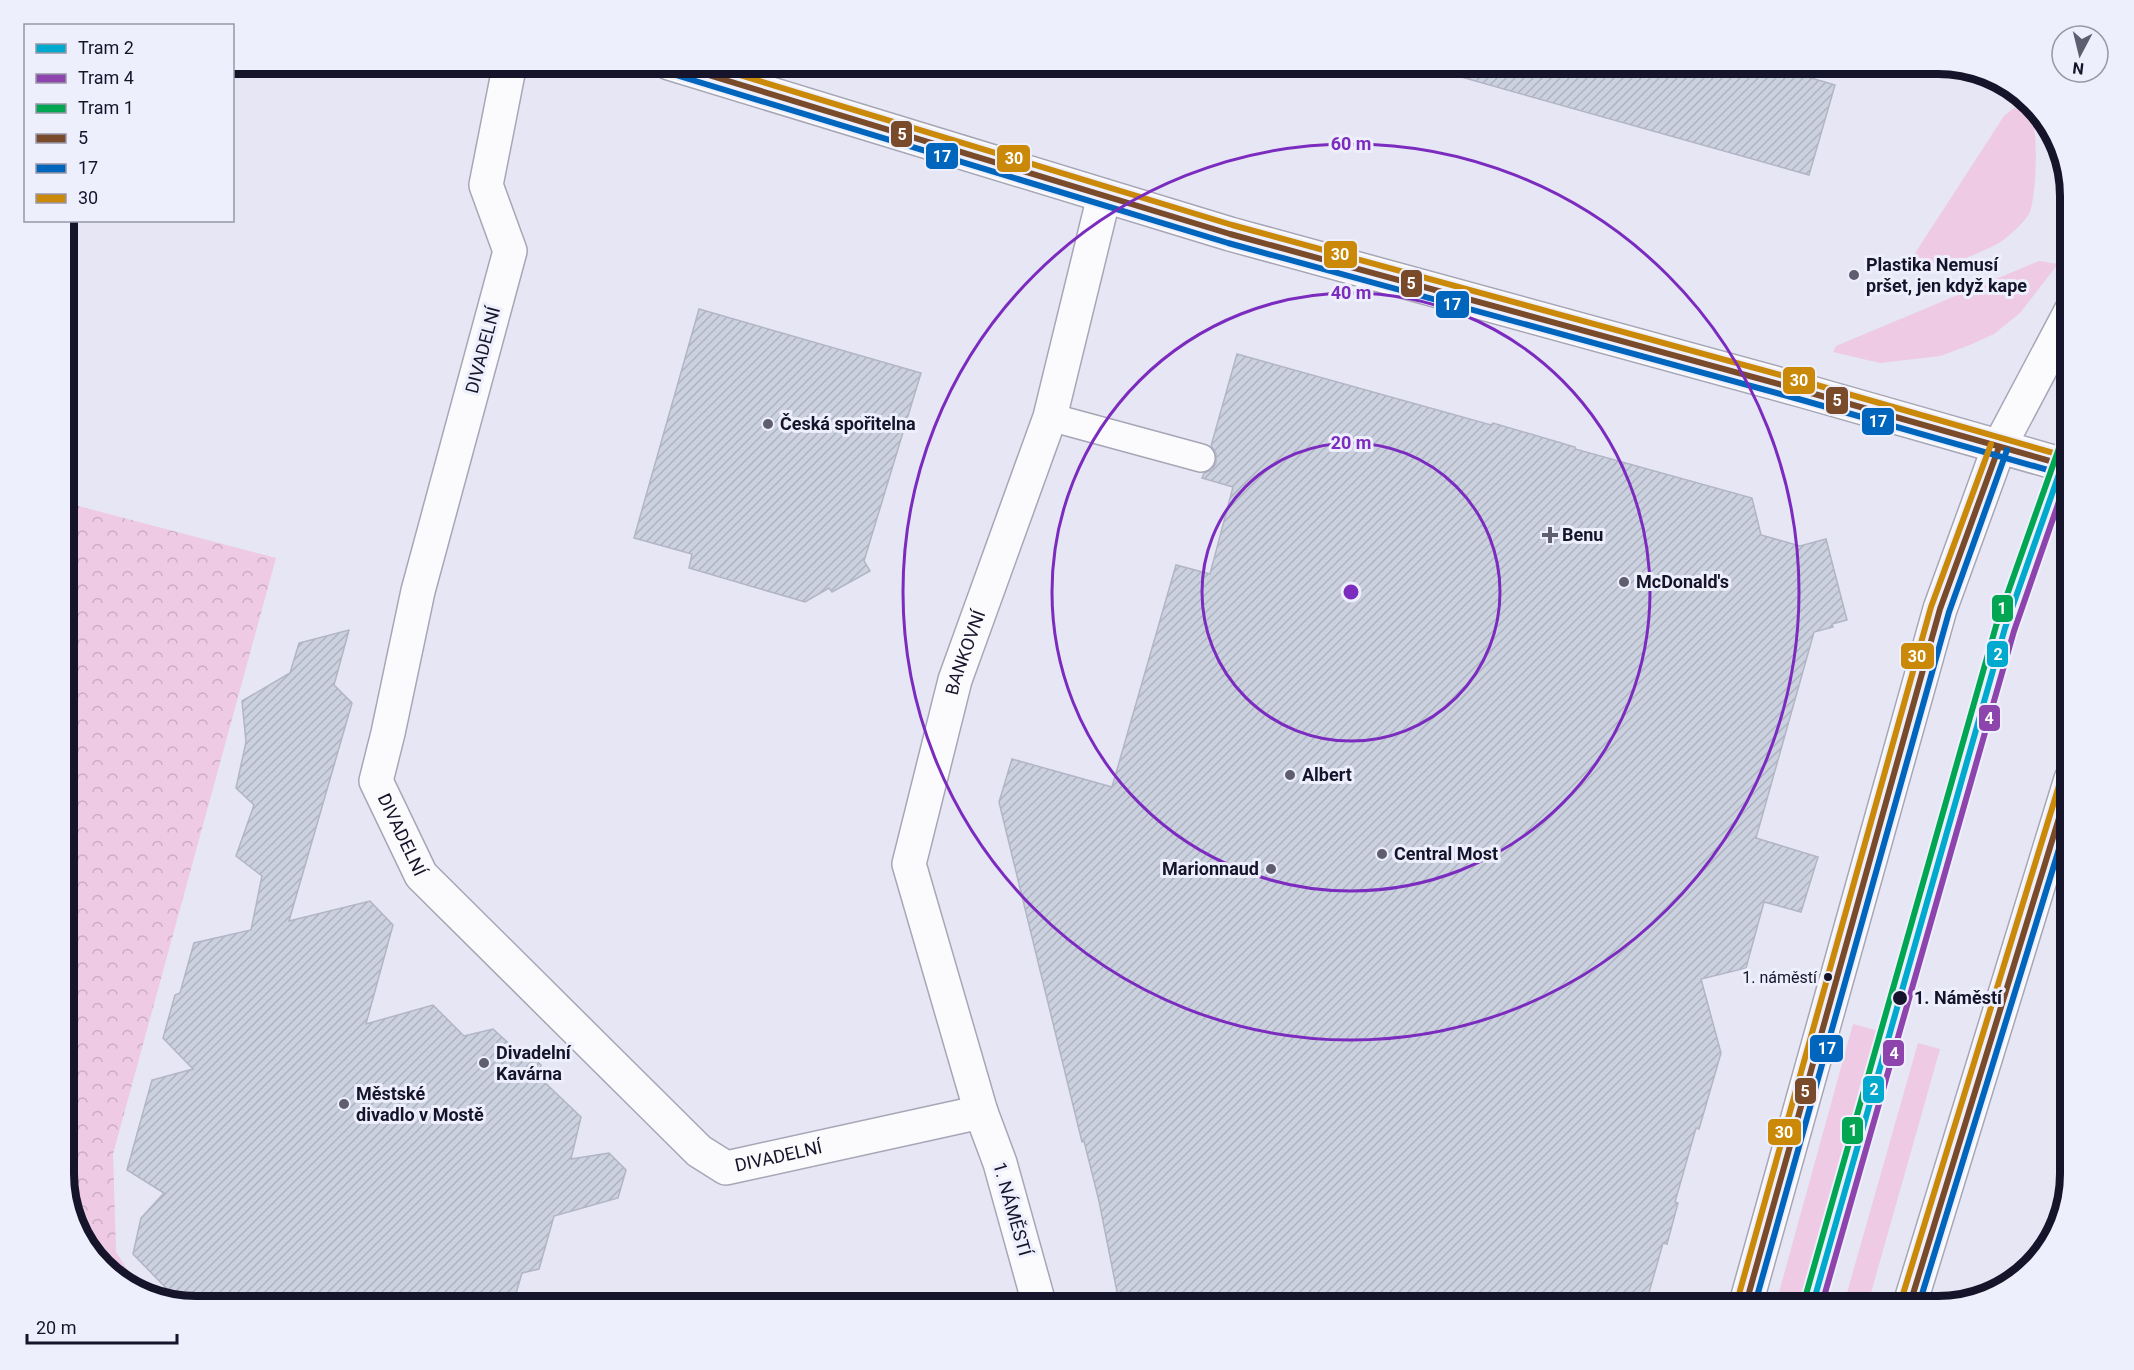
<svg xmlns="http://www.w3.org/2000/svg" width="2134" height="1370" viewBox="0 0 2134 1370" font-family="Roboto,sans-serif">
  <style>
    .grass { fill: #eecae4 }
    .park { fill: url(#park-crowns) }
    .building { fill: url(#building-hatch); stroke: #b1b5c6; stroke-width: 1.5 }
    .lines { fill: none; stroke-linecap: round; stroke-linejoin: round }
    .service-casing { stroke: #a6a6b6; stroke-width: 30 }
    .minor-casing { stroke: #a6a6b6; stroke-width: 36 }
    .tertiary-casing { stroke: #a6a6b6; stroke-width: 36 }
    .service { stroke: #fbfbfd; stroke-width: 27 }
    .minor { stroke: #fbfbfd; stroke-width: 33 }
    .tertiary { stroke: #fbfbfd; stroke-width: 33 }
    .bus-1-casing { stroke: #eeeffc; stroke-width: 10 }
    .bus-2-casing { stroke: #eeeffc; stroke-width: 10 }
    .bus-3-casing { stroke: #eeeffc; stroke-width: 10 }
    .bus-1 { stroke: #7a4b2a; stroke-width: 6 }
    .bus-2 { stroke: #0065bd; stroke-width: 6 }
    .bus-3 { stroke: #ca8909; stroke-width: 6 }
    .tram-1-casing { stroke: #eeeffc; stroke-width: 10 }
    .tram-2-casing { stroke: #eeeffc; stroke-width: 10 }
    .tram-3-casing { stroke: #eeeffc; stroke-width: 10 }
    .tram-1 { stroke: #00a9ce; stroke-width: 6 }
    .tram-2 { stroke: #8e44ad; stroke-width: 6 }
    .tram-3 { stroke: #00a651; stroke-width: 6 }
    .ring { fill: none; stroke: #7b2cbf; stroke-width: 3 }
    .poi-dot { fill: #5f5e71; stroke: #eeeffc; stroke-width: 2 }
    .bus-dot { fill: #16142b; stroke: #eeeffc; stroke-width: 2 }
    .labels { text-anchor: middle; stroke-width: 6; stroke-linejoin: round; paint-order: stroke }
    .bus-label { font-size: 16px; fill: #16142b; stroke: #eeeffc; text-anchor: end }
    .poi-label { font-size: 18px; font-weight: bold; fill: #16142b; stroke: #eeeffc; text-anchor: start }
    .street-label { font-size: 18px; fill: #16142b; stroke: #eeeffc }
    .stop-label { font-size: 18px; font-weight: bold; fill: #16142b; stroke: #eeeffc; text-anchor: start }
    .rim { fill: none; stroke: #16142b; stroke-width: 8 }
    .centre { fill: #7b2cbf; stroke: #eeeffc; stroke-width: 3 }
    .ring-label { font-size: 18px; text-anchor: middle; font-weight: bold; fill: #7b2cbf; stroke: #eeeffc; stroke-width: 6; stroke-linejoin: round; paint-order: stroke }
    .line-badge { stroke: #eeeffc; stroke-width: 2 }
    .badge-label { font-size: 16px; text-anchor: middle; font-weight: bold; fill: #fff }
  </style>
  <defs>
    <pattern id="park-crowns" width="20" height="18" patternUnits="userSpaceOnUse" patternTransform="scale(1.5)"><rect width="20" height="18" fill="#eecae4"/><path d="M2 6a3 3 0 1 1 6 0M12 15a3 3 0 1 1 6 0" fill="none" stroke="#cbadc4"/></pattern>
    <pattern id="building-hatch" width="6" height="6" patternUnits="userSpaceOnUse" patternTransform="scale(1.5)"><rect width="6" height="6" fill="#ccd1e0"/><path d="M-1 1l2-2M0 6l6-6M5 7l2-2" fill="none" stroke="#aeb3c0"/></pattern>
  </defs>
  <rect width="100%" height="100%" fill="#e6e6f4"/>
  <g class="grass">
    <path d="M2014,108l8,1c3,4 9,9 11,14 5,16 3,77 -4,91 -6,10 -21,23 -30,29 -12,7 -75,34 -86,31 -2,-1 -5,-4 -7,-6l4,-7 94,-145z"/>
    <polygon points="2039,261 2058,264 2020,313 1994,334 1970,345 1940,356 1880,363 1833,352 1836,346"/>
    <polygon points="1853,1024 1883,1032 1805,1307 1775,1307"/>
    <polygon points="1918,1043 1940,1049 1867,1307 1843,1307"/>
  </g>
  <polygon class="park" points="63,502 276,558 113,1154 116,1252 140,1290 122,1285 81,1240 63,1183"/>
  <g class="building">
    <polygon points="1456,63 1760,63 1835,85 1809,175 1454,75"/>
    <polygon points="699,309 921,373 864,561 870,571 832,592 829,588 805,602 689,568 692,554 634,538"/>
    <polygon points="1237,354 1491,425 1493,423 1575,447 1575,449 1752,498 1761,535 1800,546 1826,539 1847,620 1832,624 1833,627 1814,632 1756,838 1818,857 1801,912 1764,902 1746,968 1701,979 1721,1053 1699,1129 1696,1128 1675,1202 1678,1203 1667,1244 1663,1243 1645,1307 1120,1307 1099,1201 1084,1141 1082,1142 999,802 1012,759 1112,787 1176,565 1210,574 1233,487 1202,478 1204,473 1212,470 1216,463 1216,453 1211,446"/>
    <polygon points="349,630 334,685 352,703 289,921 370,901 393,925 366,1024 433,1005 464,1036 493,1029 517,1051 525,1050 541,1065 538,1076 581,1117 571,1159 609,1153 626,1170 618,1198 554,1216 539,1269 522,1273 512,1307 196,1307 163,1297 166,1288 133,1254 141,1218 164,1193 127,1170 152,1080 193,1069 163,1038 175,995 180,993 194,943 251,930 262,876 236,856 254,805 236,788 246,742 242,701 290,673 299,643"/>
  </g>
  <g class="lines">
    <g class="service-casing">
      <polyline id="service" points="1050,417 1201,458"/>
    </g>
    <g class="minor-casing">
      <g id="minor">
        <path id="s1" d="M510,63l-24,122 24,66 -92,340 -30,142 -12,48 45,94 278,276 27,17 255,-56"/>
        <path id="s2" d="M1040,1307l-40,-144 -19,-51 -72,-248 46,-184 95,-263 54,-221"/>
      </g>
    </g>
    <g class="tertiary-casing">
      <g id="tertiary">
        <polyline points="669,63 1230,234 1804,391 2071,467"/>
        <polyline points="1745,1307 1940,609 1999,447 2071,311"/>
        <polyline points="1909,1307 2071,779"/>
      </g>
    </g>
    <use href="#service" class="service"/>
    <use href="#minor" class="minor"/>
    <use href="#tertiary" class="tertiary"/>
    <g class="bus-1-casing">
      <g id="bus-1">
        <polyline points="669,63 1230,234 1804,391 2071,467"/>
        <polyline points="1745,1307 1940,609 1999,447"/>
        <polyline points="1909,1307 2071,779"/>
      </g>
    </g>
    <g class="bus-2-casing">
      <g id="bus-2">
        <polyline points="666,72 1228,243 1802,400 2069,476"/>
        <polyline points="1754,1307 1949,612 2007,450"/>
        <polyline points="1918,1307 2071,810"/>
      </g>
    </g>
    <g class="bus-3-casing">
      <g id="bus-3">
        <polyline points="700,63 1232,225 1806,382 2071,458"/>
        <polyline points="1900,1304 2062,776"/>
        <polyline points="1736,1305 1931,607 1991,444"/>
      </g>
    </g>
    <use href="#bus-1" class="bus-1"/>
    <use href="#bus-2" class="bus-2"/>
    <use href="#bus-3" class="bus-3"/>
    <g class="tram-1-casing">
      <polyline id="tram-1" points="1812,1307 2005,628 2071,440"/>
    </g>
    <g class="tram-2-casing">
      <polyline id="tram-2" points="1821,1307 2014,631 2071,467"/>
    </g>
    <g class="tram-3-casing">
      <polyline id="tram-3" points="1803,1305 1996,626 2063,437"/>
    </g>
    <use href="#tram-1" class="tram-1"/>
    <use href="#tram-2" class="tram-2"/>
    <use href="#tram-3" class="tram-3"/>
  </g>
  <g class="ring">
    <circle cx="1351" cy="592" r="149"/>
    <circle cx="1351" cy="592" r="299"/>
    <circle cx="1351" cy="592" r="448"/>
  </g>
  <g class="poi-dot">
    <circle cx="1854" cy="275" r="6"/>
    <circle cx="768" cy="424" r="6"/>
    <path d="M1547 526h6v6h6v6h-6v6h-6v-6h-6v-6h6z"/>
    <circle cx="1624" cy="582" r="6"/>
    <circle cx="1290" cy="775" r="6"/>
    <circle cx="1382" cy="854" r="6"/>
    <circle cx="1271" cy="869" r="6"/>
    <circle cx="484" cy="1063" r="6"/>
    <circle cx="344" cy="1104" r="6"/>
  </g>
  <g class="bus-dot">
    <circle cx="1828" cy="977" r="5"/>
    <circle cx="1900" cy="998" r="8"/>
  </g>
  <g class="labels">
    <g class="bus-label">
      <text x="1817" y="983">1. náměstí</text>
    </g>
    <g class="poi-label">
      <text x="1866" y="271">Plastika Nemusí<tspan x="1866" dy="21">pršet, jen když kape</tspan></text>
      <text x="780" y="430">Česká spořitelna</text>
      <text x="1562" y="541">Benu</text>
      <text x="1636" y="588">McDonald's</text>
      <text x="1302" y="781">Albert</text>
      <text x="1394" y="860">Central Most</text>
      <text x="1259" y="875" text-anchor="end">Marionnaud</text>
      <text x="496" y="1059">Divadelní<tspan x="496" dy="21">Kavárna</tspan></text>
      <text x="356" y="1100">Městské<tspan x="356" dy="21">divadlo v Mostě</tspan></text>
    </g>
    <g class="street-label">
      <text transform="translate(483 350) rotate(-75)" y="6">DIVADELNÍ</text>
      <text dy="6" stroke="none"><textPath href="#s2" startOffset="681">BANKOVNÍ</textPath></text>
      <text dy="6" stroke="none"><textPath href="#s1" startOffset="801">DIVADELNÍ</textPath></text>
      <text dy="6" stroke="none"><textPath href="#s1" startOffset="1323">DIVADELNÍ</textPath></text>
      <text transform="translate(1012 1209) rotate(74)" y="6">1. NÁMĚSTÍ</text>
    </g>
    <g class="stop-label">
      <text x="1914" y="1004">1. Náměstí</text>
    </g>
  </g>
  <path d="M0 0H2134V1370H0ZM196 74H1938A122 122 0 0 1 2060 196V1174A122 122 0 0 1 1938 1296H196A122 122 0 0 1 74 1174V196A122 122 0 0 1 196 74Z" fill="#eeeffc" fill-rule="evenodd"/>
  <path class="rim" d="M196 74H1938A122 122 0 0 1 2060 196V1174A122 122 0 0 1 1938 1296H196A122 122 0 0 1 74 1174V196A122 122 0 0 1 196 74Z"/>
  <circle cx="1351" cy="592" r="9" class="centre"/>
  <g class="ring-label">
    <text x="1351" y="150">60 m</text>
    <text x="1351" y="299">40 m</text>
    <text x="1351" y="449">20 m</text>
  </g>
  <g class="line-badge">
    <rect x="890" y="120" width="23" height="28" rx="6" fill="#7a4b2a"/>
    <rect x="925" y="142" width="34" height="28" rx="6" fill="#0065bd"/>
    <rect x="996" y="144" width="35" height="29" rx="6" fill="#ca8909"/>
    <rect x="1323" y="240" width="35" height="29" rx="6" fill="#ca8909"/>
    <rect x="1400" y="269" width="23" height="29" rx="6" fill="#7a4b2a"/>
    <rect x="1435" y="290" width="35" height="29" rx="6" fill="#0065bd"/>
    <rect x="1782" y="366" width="34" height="29" rx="6" fill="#ca8909"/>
    <rect x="1825" y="386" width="24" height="29" rx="6" fill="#7a4b2a"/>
    <rect x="1861" y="407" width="34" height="29" rx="6" fill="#0065bd"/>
    <rect x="1991" y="594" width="23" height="29" rx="6" fill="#00a651"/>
    <rect x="1986" y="640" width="23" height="28" rx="6" fill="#00a9ce"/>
    <rect x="1900" y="642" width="35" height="28" rx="6" fill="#ca8909"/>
    <rect x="1978" y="704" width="23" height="28" rx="6" fill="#8e44ad"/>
    <rect x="1809" y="1034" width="35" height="29" rx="6" fill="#0065bd"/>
    <rect x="1882" y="1039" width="23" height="28" rx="6" fill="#8e44ad"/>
    <rect x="1862" y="1075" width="23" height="29" rx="6" fill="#00a9ce"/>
    <rect x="1794" y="1077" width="23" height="28" rx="6" fill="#7a4b2a"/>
    <rect x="1841" y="1116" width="23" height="29" rx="6" fill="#00a651"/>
    <rect x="1767" y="1118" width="35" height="28" rx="6" fill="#ca8909"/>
  </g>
  <g class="badge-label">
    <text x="902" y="140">5</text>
    <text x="942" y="162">17</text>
    <text x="1014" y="164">30</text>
    <text x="1340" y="260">30</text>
    <text x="1411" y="289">5</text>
    <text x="1452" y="310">17</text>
    <text x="1799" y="386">30</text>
    <text x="1837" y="406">5</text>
    <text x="1878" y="427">17</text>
    <text x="2002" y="614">1</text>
    <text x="1998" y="660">2</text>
    <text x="1917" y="662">30</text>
    <text x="1989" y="724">4</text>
    <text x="1827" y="1054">17</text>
    <text x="1894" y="1059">4</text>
    <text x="1874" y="1095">2</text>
    <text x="1805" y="1097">5</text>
    <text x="1853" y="1136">1</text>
    <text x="1784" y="1138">30</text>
  </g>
  <rect x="24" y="24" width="210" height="198" fill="#eeeffc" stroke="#9897a8" stroke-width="1.5"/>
  <rect x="36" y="44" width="30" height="9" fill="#00a9ce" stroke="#9897a8" stroke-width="1.5"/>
  <text x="78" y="54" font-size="18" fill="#16142b">Tram 2</text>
  <rect x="36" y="74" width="30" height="9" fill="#8e44ad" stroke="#9897a8" stroke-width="1.5"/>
  <text x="78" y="84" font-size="18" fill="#16142b">Tram 4</text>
  <rect x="36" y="104" width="30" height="9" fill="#00a651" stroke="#9897a8" stroke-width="1.5"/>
  <text x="78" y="114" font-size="18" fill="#16142b">Tram 1</text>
  <rect x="36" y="134" width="30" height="9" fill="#7a4b2a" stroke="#9897a8" stroke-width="1.5"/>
  <text x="78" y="144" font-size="18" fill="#16142b">5</text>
  <rect x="36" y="164" width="30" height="9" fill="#0065bd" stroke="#9897a8" stroke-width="1.5"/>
  <text x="78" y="174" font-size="18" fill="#16142b">17</text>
  <rect x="36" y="194" width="30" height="9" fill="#ca8909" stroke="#9897a8" stroke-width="1.5"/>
  <text x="78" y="204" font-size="18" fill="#16142b">30</text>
  <g transform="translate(2080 54) rotate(187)"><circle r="28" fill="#eeeffc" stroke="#9897a8" stroke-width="1.5"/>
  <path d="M0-4.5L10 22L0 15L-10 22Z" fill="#5f5e71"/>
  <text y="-9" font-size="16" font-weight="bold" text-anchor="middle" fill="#16142b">N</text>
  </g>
  <path d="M27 1334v9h150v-9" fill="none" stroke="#16142b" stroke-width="3"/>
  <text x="36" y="1334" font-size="18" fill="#16142b" stroke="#eeeffc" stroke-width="4.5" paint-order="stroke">20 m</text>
</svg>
